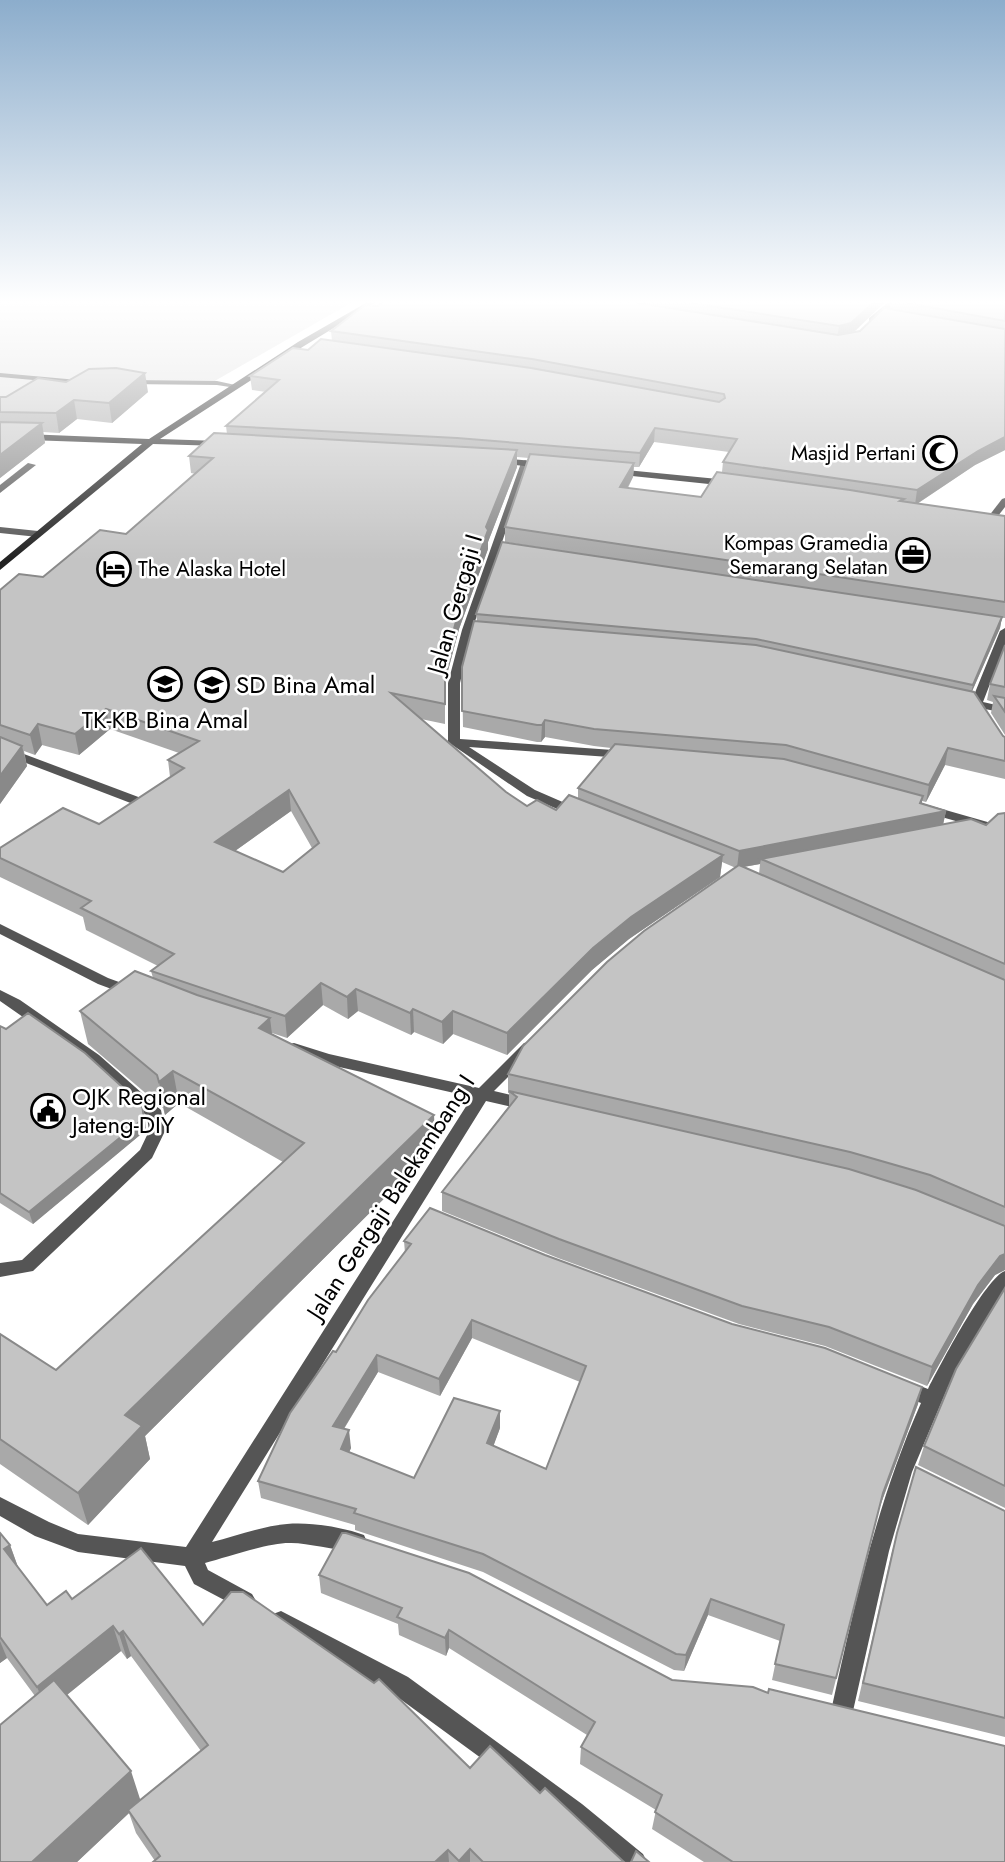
<svg xmlns="http://www.w3.org/2000/svg" width="1005" height="1862" viewBox="0 0 1005 1862" font-family="Jost,sans-serif">
  <style>
    .green { fill: #dcdcdc }
    .lines { fill: none; stroke-linecap: round; stroke-linejoin: round }
    .lane { fill: #555; fill-rule: evenodd }
    .street { fill: #555; fill-rule: evenodd }
    .secondary { fill: #222; fill-rule: evenodd }
    .wall { fill: #a9a9a9; fill-rule: evenodd }
    .shaded-wall { fill: #898989 }
    .building { fill: #c4c4c4; stroke: #898989; stroke-width: 2; fill-rule: evenodd }
    .labels { text-anchor: middle; stroke-width: 5; stroke-linejoin: round; paint-order: stroke }
    .far-poi-label { font-size: 21px; fill: #000; stroke: #fff; text-anchor: end }
    .street-label { font-size: 24px; fill: #000; stroke: #fff }
    .poi-label { font-size: 24px; fill: #000; stroke: #fff; text-anchor: start }
  </style>
  <rect width="100%" height="100%" fill="#fff"/>
  <polygon class="green" points="0,300 356,300 213,382 85,380 0,400"/>
  <g class="lines">
    <g class="lane">
      <polygon points="28,463 36,465 0,493 0,485"/>
      <polygon points="1005,498 1005,507 991,525 985,525 985,521 1002,499"/>
      <polygon points="0,527 38,531 43,534 38,537 0,533"/>
      <polygon points="0,990 20,1000 99,1055 161,1110 165,1131 152,1158 33,1271 0,1277 0,1263 22,1260 140,1150 149,1131 147,1116 89,1063 0,1001"/>
    </g>
    <g class="street">
      <polygon points="891,300 899,300 875,322 869,322 869,318"/>
      <polygon points="0,373 89,381 93,383 89,385 0,377"/>
      <polygon points="130,380 217,381 240,386 236,388 217,385 127,384 127,380"/>
      <polygon points="525,460 529,463 472,630 460,683 460,739 627,751 629,754 627,757 623,758 469,747 535,790 581,810 582,813 576,817 527,796 448,742 448,683 462,630 521,463"/>
      <polygon points="1005,628 1005,645 983,702 1005,707 1005,713 985,709 984,712 976,712 972,707 960,702 966,699 972,700 1000,631"/>
      <polygon points="0,745 149,801 151,804 145,808 141,807 0,753"/>
      <polygon points="928,805 1005,827 1005,835 924,812 922,809"/>
      <polygon points="0,924 108,978 138,989 140,992 133,997 98,984 0,934"/>
      <path d="M529,1042l5,1 3,4 -3,4 -40,40 38,9 2,4 -2,4 -6,2 -40,-9 -274,441c24,-6 51,-16 75,-18 24,-2 55,3 77,11l3,7 -3,7c-15,6 -55,-7 -75,-6 -21,0 -62,14 -84,20l3,7 44,24 4,7 -4,7 -7,3 -51,-27 -9,-18 -107,-14 -43,-16 -35,-20v-19l49,25 29,12 108,13 286,-450 -146,-33 -37,-12 -3,-4 3,-4 5,-1 35,11 150,34 45,-45z"/>
      <path d="M1005,1271v21l-57,95 -36,85 -23,79 -36,160 -3,8 -8,3 -8,-3 -3,-8c23,-105 46,-209 90,-308l-23,-9 -2,-6 2,-6 7,-2 23,9c11,-22 58,-112 77,-118z"/>
      <polygon points="281,1611 408,1677 582,1804 643,1854 647,1862 616,1862 566,1820 392,1693 273,1628 270,1621 273,1614"/>
    </g>
    <g class="secondary">
      <polygon points="371,300 380,300 304,346 160,439 219,441 223,444 222,446 153,444 0,570 0,562 142,444 0,439 0,433 149,439 298,342"/>
      <polygon points="498,458 544,462 549,465 544,468 495,463 495,459"/>
      <polygon points="616,469 728,480 733,483 728,486 613,474 611,472"/>
    </g>
  </g>
  <g class="wall">
    <path d="M386,300h501l-34,32 7,-1 30,-22 1,-9h114v150l-30,15 -58,39 88,12v102h-3l-2,10 -28,63 31,45 2,1v42l-60,-14 -19,37 -4,-1v2l24,8 -3,14h43l19,-12v457l-10,5 -22,29 -46,82 -102,-40 -86,-22 -181,-66 -116,-47v-19l67,-86v-13h-1v-19l228,-206 -14,-6 -2,15 -91,62 -37,31 -85,85 -54,-21 -10,10 -29,-12 -3,3 -53,-24 -10,8 -25,-14 -36,33 -15,-5v1l162,81 1,33 -290,288 5,23 -62,66 -88,-61v-130l56,36 227,-208 -104,-59 -14,12 -2,-7 -75,-64 -8,-33 73,-33 -2,-7 7,-5 -72,-36 -3,-13 -83,-40v-29l99,-24 71,-47 -2,-17 11,-7 -69,-24 -31,26 -37,-10 -7,10 -11,-4 3,15 -27,38v-214l43,-13 83,-43 70,-60 -5,-1 -2,-17 38,-22 -1,-8 40,-34 -14,-2 -2,-14 58,-26 24,-9 -1,-10 46,-25zM654,442l75,10 -6,10 -1,10 -21,25 -73,-9 5,-11 1,-10h5zM517,457l12,1 -24,69v15l307,47 -336,25 1,7 -15,46 1,60 74,15h4l4,-5 49,9 17,2 -33,40v11l-22,11 -29,-4 -21,-14 -85,-73 24,5v-42l14,-53 29,-80v-7l29,-75zM291,811l21,37 -29,24 -48,-21zM760,864l-1,10 -15,-7z"/>
    <polygon points="66,382 148,392 112,423 77,419 59,433 43,432 45,443 0,478 0,397 6,397"/>
    <polygon points="1005,645 1005,735 991,713 993,702 987,700 990,684"/>
    <polygon points="0,1026 142,1105 145,1117 146,1130 33,1224 0,1203"/>
    <path d="M404,1241l141,14 373,149 -39,105 -47,186 -60,-15 8,-39 -72,-26 -24,56 -10,-1 -191,-98 -128,-42v-5l-94,-27 -3,-17 78,-129 69,-99zM472,1338l108,44 -34,87 -53,-23 7,-18 -86,50 -65,-26 2,-4 -7,-19 34,-57 62,24z"/>
    <polygon points="1005,1288 1005,1508 918,1465 924,1446"/>
    <polygon points="916,1467 1005,1511 1005,1737 858,1701 892,1552"/>
    <path d="M0,1533l10,12 8,22 29,38 25,-6 131,26 267,143 70,25 84,69h-471l2,-1 -19,-28 -7,-20 -52,49h-77l35,-166 -28,-38 -7,5zM121,1651l6,8 4,-3 70,95 -61,49 -73,-105z"/>
    <polygon points="319,1575 672,1680 768,1693 1005,1862 704,1862 652,1829 656,1810 580,1764 581,1747 587,1735 449,1648 446,1656 399,1635 398,1624 321,1593"/>
  </g>
  <g class="shaded-wall">
    <polygon points="876,300 887,300 850,336 837,338 839,326"/>
    <polygon points="145,373 148,392 112,423 109,403"/>
    <polygon points="74,400 77,419 59,433 56,413"/>
    <polygon points="42,423 45,443 0,478 0,455"/>
    <polygon points="655,428 654,442 639,467 640,453"/>
    <polygon points="1005,437 1005,450 975,465 915,505 917,490 978,451"/>
    <polygon points="517,450 517,467 488,542 488,549 459,629 445,682 445,724 445,663 459,610 486,527"/>
    <polygon points="634,463 633,477 620,501 620,487"/>
    <polygon points="1002,617 1000,628 970,696 973,685"/>
    <polygon points="106,709 110,729 79,755 75,734"/>
    <polygon points="545,720 545,737 541,742 542,725"/>
    <polygon points="38,724 42,745 35,755 30,735"/>
    <polygon points="22,746 27,766 0,804 0,776"/>
    <polygon points="948,748 945,765 926,802 929,785"/>
    <polygon points="289,790 291,811 218,863 215,842"/>
    <polygon points="923,796 920,813 946,811 942,829 761,859 760,864 737,868 739,851 920,803"/>
    <polygon points="723,855 720,877 629,939 592,970 507,1055 507,1033 593,948 631,917"/>
    <polygon points="321,983 323,1005 287,1038 285,1016"/>
    <polygon points="356,989 358,1011 348,1019 347,997"/>
    <polygon points="413,1009 414,1032 411,1035 410,1013"/>
    <polygon points="453,1011 453,1034 443,1044 442,1022"/>
    <polygon points="270,1018 274,1050 259,1028"/>
    <polygon points="173,1071 179,1103 165,1115 159,1082"/>
    <polygon points="142,1105 146,1130 33,1224 29,1212"/>
    <polygon points="434,1115 435,1148 145,1436 150,1459 88,1525 78,1493 125,1415"/>
    <polygon points="1005,1254 1005,1270 995,1275 973,1304 927,1386 932,1367 978,1285 1000,1256"/>
    <polygon points="472,1320 472,1338 440,1396 439,1379"/>
    <polygon points="377,1355 378,1372 335,1443 333,1426"/>
    <polygon points="922,1387 918,1404 878,1511 883,1493"/>
    <polygon points="500,1411 500,1428 488,1461 487,1443"/>
    <polygon points="349,1430 351,1448 343,1466 341,1449"/>
    <polygon points="10,1545 19,1570 4,1549"/>
    <polygon points="711,1599 708,1615 684,1671 686,1655"/>
    <polygon points="113,1626 121,1651 47,1711 37,1687"/>
    <polygon points="449,1630 449,1648 446,1656 445,1638"/>
    <polygon points="123,1631 131,1656 127,1659 119,1634"/>
    <polygon points="0,1641 7,1658 0,1663"/>
    <polygon points="131,1771 141,1802 128,1810 129,1813 77,1862 32,1862"/>
    <polygon points="470,1849 470,1862 459,1862 459,1861"/>
    <polygon points="448,1850 449,1862 435,1862"/>
  </g>
  <g class="building">
    <polygon points="386,300 620,300 838,335 860,331 884,308 1005,329 1005,437 978,451 917,490 723,462 737,439 655,428 640,453 457,438 226,426 279,380 250,376 293,348 308,350 321,339 531,368 719,402 725,398 724,394 532,359 331,331 365,305 377,306"/>
    <polygon points="672,300 876,300 851,323 839,326"/>
    <polygon points="891,300 1005,300 1005,321"/>
    <polygon points="116,368 145,373 109,403 74,400 56,413 0,412 0,397 6,397 38,378 66,382 89,369"/>
    <polygon points="0,422 42,423 0,455"/>
    <path d="M214,433l303,17 -31,77 2,3 -29,80 -14,53v41l-54,-11 115,99 21,14 10,-6 19,10 13,-15 154,60 -92,62 -38,31 -86,85 -54,-22 -11,11 -29,-13 -3,4 -54,-24 -9,8 -26,-14 -36,33 -134,-45 23,-17 -93,-46 10,-7 -91,-43v-10l63,-40 36,16 85,-56 -16,-8 31,-19 -93,-32 -31,25 -37,-10 -8,11 -30,-10v-135l19,-16 24,3 57,-47 26,4 87,-76 -24,-2zM289,790l30,53 -36,29 -68,-30z"/>
    <polygon points="530,454 634,463 620,487 701,497 717,472 850,490 904,499 900,501 1005,516 1005,602 505,527"/>
    <polygon points="502,542 1002,617 973,685 756,639 476,614"/>
    <polygon points="474,621 756,645 974,692 1003,736 1005,737 1005,761 948,748 929,785 786,745 594,729 545,720 542,725 537,725 462,711 462,667"/>
    <polygon points="1005,645 1005,687 990,684"/>
    <polygon points="994,696 1005,698 1005,712"/>
    <polygon points="0,737 22,746 0,776"/>
    <polygon points="615,744 784,759 923,796 920,803 946,811 739,851 578,788"/>
    <polygon points="1005,813 1005,964 761,859 971,819 986,825 998,814"/>
    <polygon points="739,865 1005,980 1005,1207 930,1175 850,1152 508,1074 523,1046 607,962 644,931"/>
    <polygon points="135,971 197,995 270,1018 259,1028 434,1115 125,1415 142,1426 78,1493 0,1439 0,1334 56,1370 304,1143 173,1071 159,1082 157,1075 80,1011"/>
    <polygon points="28,1013 85,1053 142,1105 144,1118 29,1212 0,1193 0,1026 6,1029"/>
    <polygon points="509,1091 849,1169 916,1190 1005,1226 1005,1254 1000,1256 978,1285 932,1367 829,1327 742,1306 559,1239 442,1192 517,1097"/>
    <path d="M430,1208l115,47 187,69 93,24 97,39 -39,106 -47,185 -61,-14 9,-39 -73,-26 -25,56 -10,-1 -193,-100 -129,-41 2,-4 -98,-28 32,-68 43,-62 3,1 32,-52 43,-56 -7,-3zM472,1320l114,46 -40,103 -59,-26 13,-32 -46,-13 -40,80 -73,-29 8,-19 -16,-4 44,-71 62,24z"/>
    <polygon points="1005,1288 1005,1486 924,1446 956,1369"/>
    <polygon points="916,1467 1005,1511 1005,1718 863,1683 897,1533"/>
    <polygon points="0,1533 10,1545 4,1549 47,1605 66,1591 72,1599 141,1548 203,1625 231,1592 243,1592 374,1683 379,1679 470,1768 490,1746 540,1793 545,1788 624,1862 483,1862 470,1849 459,1861 448,1850 435,1862 153,1862 160,1856 128,1810 208,1745 123,1631 119,1634 113,1626 37,1687 0,1637"/>
    <polygon points="342,1533 346,1533 469,1573 672,1680 753,1687 768,1693 769,1689 1005,1746 1005,1862 733,1862 655,1812 662,1795 581,1747 595,1722 449,1630 445,1638 397,1617 402,1608 319,1575"/>
    <polygon points="54,1680 131,1771 32,1862 0,1862 0,1725"/>
    <polygon points="636,1851 649,1862 631,1862"/>
  </g>
  <linearGradient id="sky" x2="0" y2="1"><stop stop-color="#8cadcc"/><stop offset="0.54" stop-color="#fff"/><stop offset="1" stop-color="#fff" stop-opacity="0"/></linearGradient>
  <rect width="1005" height="560" fill="url(#sky)"/>
  <defs>
    <g id="mosque-ring" transform="scale(1.75)"><circle r="9.5" fill="#fff" stroke="#000" stroke-width="1.5"/><path d="M3.5-4.9A6 6 0 1 0 3.5 4.9A5 5 0 1 1 3.5-4.9Z" fill="#000"/></g>
    <g id="office-ring" transform="scale(1.75)"><circle r="9.5" fill="#fff" stroke="#000" stroke-width="1.5"/><path d="M-6-3h4V-5.5h4V-3h4V5H-6ZM-1-4.5V-3h2v-1.5ZM-6 0V1H6V0Z" fill="#000"/></g>
    <g id="hotel-ring" transform="scale(1.75)"><circle r="9.5" fill="#fff" stroke="#000" stroke-width="1.5"/><path d="M-6-4.5h1.5V1H6V5H4.5V3h-9V5H-6ZM-4 0a1.8 1.8 0 1 1 3.6 0ZM.5 0V-2.5h3Q6-2.5 6 0Z" fill="#000"/></g>
    <g id="school-ring" transform="scale(1.75)"><circle r="9.5" fill="#fff" stroke="#000" stroke-width="1.5"/><path d="M0-5L7-2L0 1L-7-2ZM-4 1L0 2.5L4 1V4Q0 6-4 4Z" fill="#000"/></g>
    <g id="civic-ring" transform="scale(1.75)"><circle r="9.5" fill="#fff" stroke="#000" stroke-width="1.5"/><path d="M-.6-6.5H3V-4.5H.6V-3L4-1V1h2V6H-6V1h2V-1L-.6-3ZM-1.2 2.5V6h2.4V2.5Z" fill="#000"/></g>
  </defs>
  <g fill-rule="evenodd">
    <use href="#mosque-ring" x="940" y="453"/>
    <use href="#office-ring" x="913" y="555"/>
    <use href="#hotel-ring" x="114" y="569"/>
    <use href="#school-ring" x="165" y="684"/>
    <use href="#school-ring" x="212" y="685"/>
    <use href="#civic-ring" x="48" y="1111"/>
  </g>
  <g class="labels">
    <g class="far-poi-label">
      <text x="916" y="460">Masjid Pertani</text>
      <text x="888" y="550">Kompas Gramedia<tspan x="888" dy="24">Semarang Selatan</tspan></text>
      <text x="138" y="576" text-anchor="start">The Alaska Hotel</text>
    </g>
    <g class="street-label">
      <text transform="translate(455 604) rotate(-74)" y="8">Jalan Gergaji I</text>
      <text transform="translate(391 1197) rotate(-57)" y="8">Jalan Gergaji Balekambang I</text>
    </g>
    <g class="poi-label">
      <text x="236" y="693">SD Bina Amal</text>
      <text x="165" y="728" text-anchor="middle">TK-KB Bina Amal</text>
      <text x="72" y="1105">OJK Regional<tspan x="72" dy="28">Jateng-DIY</tspan></text>
    </g>
  </g>
</svg>
